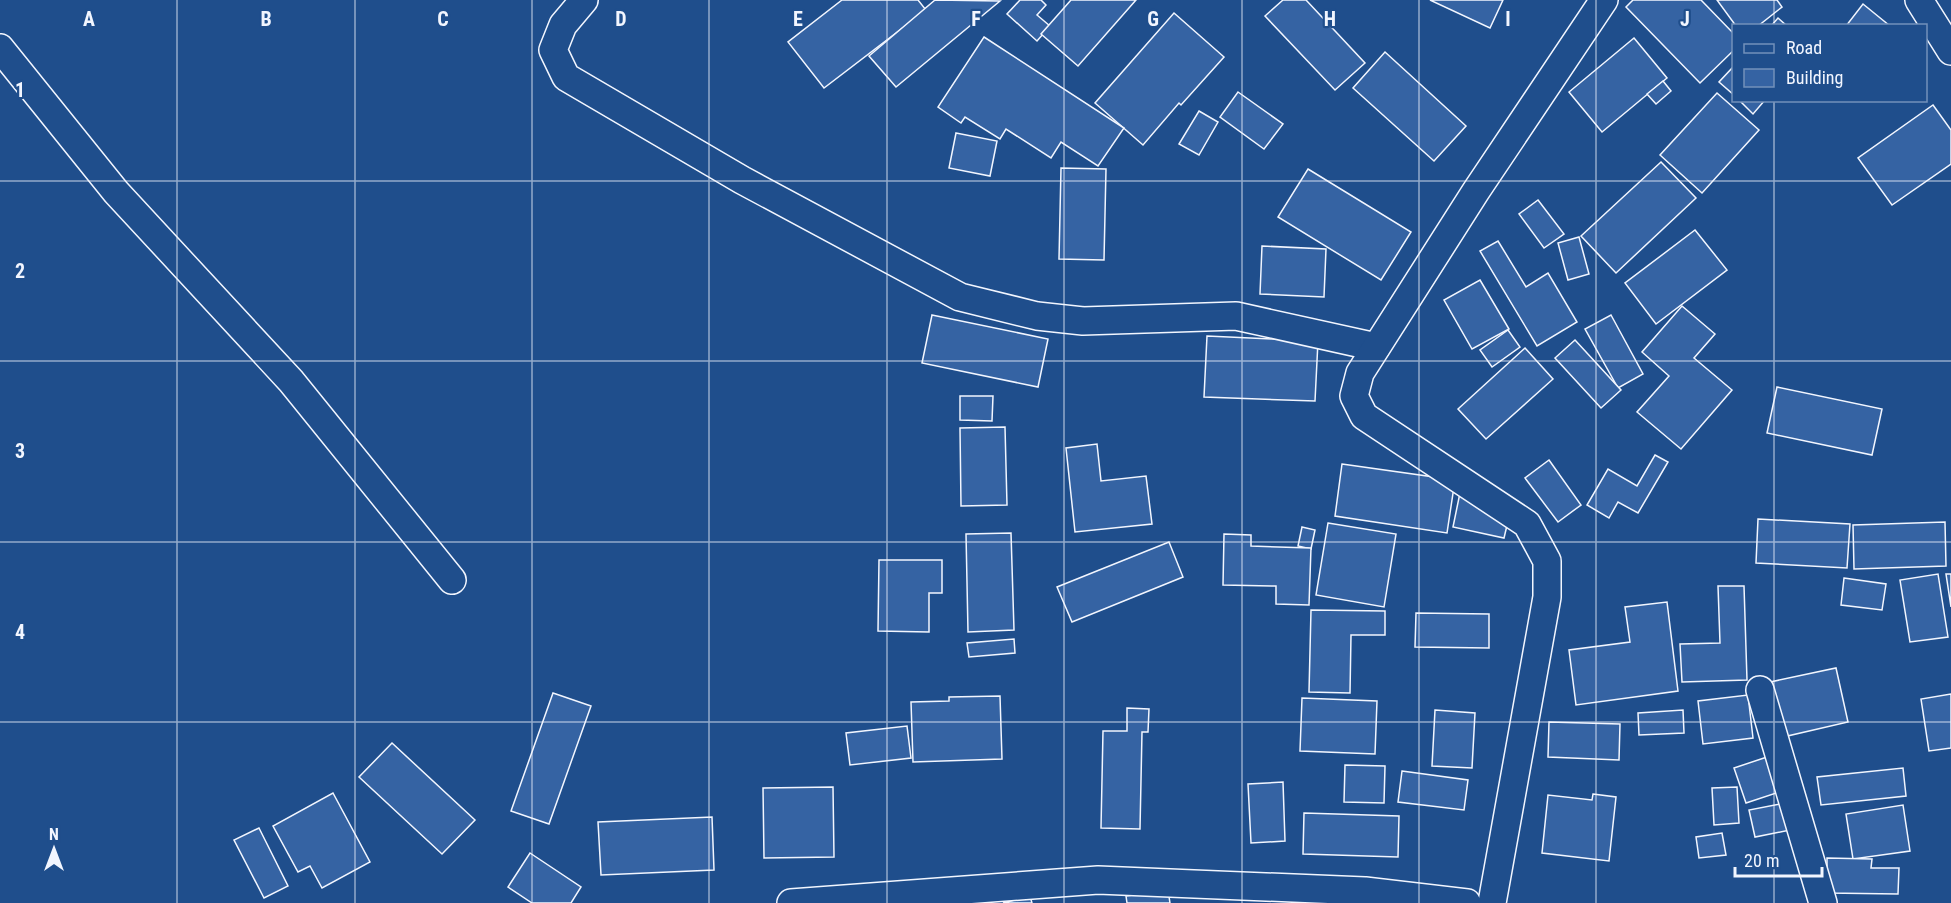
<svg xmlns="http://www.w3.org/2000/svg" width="1951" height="903" viewBox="0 0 1951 903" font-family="'Roboto Condensed',sans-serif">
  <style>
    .building { fill: #3563a3; stroke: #f2f6ff; stroke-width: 1.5 }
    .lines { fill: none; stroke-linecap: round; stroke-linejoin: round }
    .minor-casing { stroke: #f2f6ff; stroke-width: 30 }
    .minor { stroke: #1f4e8c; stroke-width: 27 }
    .grid { fill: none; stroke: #f2f6ff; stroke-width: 1.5; stroke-opacity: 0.55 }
    .grid-label { font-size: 20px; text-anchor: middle; font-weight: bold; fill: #f2f6ff; stroke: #1f4e8c; stroke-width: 4.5; stroke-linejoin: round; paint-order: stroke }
  </style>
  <rect width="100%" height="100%" fill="#1f4e8c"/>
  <g class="building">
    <polygon points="842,0 918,0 926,10 824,88 788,42"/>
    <polygon points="935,0 1000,1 896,87 869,56"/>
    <polygon points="1020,0 1041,0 1046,5 1037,15 1050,26 1037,41 1007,14"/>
    <polygon points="1071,0 1136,0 1078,66 1041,34"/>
    <polygon points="1283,0 1306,0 1365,63 1335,90 1265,16"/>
    <polygon points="1430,0 1503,0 1490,28"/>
    <polygon points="1633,0 1701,0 1734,34 1734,50 1700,83 1626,7"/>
    <polygon points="1717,0 1777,0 1782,7 1758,26 1736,26"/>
    <polygon points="1863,4 1890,26 1846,26"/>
    <polygon points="1174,13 1224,57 1181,105 1179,103 1143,145 1095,103"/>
    <polygon points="1778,18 1787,26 1771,26"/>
    <polygon points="984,37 1124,128 1098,166 1061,142 1051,158 1006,129 1000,139 965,117 961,123 938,107"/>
    <polygon points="1634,38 1667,78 1602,132 1569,92"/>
    <polygon points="1385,52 1466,126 1434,161 1353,88"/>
    <polygon points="1734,66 1734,95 1719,82"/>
    <polygon points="1663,81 1671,91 1656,104 1647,94"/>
    <polygon points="1238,92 1283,124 1264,149 1220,117"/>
    <polygon points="1717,93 1759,130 1702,193 1660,155"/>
    <polygon points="1739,100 1765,100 1753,114"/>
    <polygon points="1933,105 1951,130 1951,164 1892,205 1858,158"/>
    <polygon points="1199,111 1218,122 1199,155 1179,144"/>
    <polygon points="956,133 997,141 990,176 949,168"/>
    <polygon points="1661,162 1696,198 1616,273 1581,236"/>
    <polygon points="1061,168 1106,169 1104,260 1059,259"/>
    <polygon points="1308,169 1411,232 1381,280 1278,217"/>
    <polygon points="1538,200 1564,234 1544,248 1519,214"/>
    <polygon points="1695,230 1727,270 1656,324 1625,283"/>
    <polygon points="1579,237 1589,274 1568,280 1558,243"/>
    <polygon points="1498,241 1526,287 1548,273 1577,322 1537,346 1480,251"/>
    <polygon points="1262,246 1326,249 1324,297 1260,294"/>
    <polygon points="1480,280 1509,329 1472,349 1444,300"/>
    <polygon points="1682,306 1715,334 1694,358 1732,390 1681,449 1637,412 1669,376 1642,352"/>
    <polygon points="932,315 1048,339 1038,387 922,363"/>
    <polygon points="1611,315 1643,374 1618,388 1585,329"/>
    <polygon points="1508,330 1520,347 1492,367 1480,350"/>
    <polygon points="1207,336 1318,341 1315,401 1204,397"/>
    <polygon points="1575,340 1621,390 1601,408 1555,358"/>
    <polygon points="1525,348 1553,379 1486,439 1458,409"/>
    <polygon points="1777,387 1882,409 1872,455 1767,433"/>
    <polygon points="960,396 993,396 992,421 960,420"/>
    <polygon points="1005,427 1007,505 961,506 960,428"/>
    <polygon points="1097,444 1101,481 1146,476 1152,524 1075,532 1066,448"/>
    <polygon points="1655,455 1668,462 1638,513 1618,502 1609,518 1587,505 1608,469 1637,486"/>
    <polygon points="1549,460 1581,505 1558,522 1525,478"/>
    <polygon points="1342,464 1455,480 1447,533 1335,516"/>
    <polygon points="1462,483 1509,517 1504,538 1453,527"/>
    <polygon points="1758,519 1850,524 1847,568 1756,563"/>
    <polygon points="1945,522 1946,566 1854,569 1853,525"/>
    <polygon points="1328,523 1396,534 1384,607 1316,595"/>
    <polygon points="1302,527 1315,530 1311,549 1298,546"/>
    <polygon points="1011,533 1014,630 968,632 966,534"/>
    <polygon points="1224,534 1251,535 1251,546 1311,548 1309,605 1276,604 1276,586 1223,585"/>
    <polygon points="1169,542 1183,577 1072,622 1057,587"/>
    <polygon points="879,560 942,560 942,593 929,593 929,632 878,631"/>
    <polygon points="1938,574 1948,637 1910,642 1900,580"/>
    <polygon points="1946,574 1951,574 1951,607"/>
    <polygon points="1844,578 1886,584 1882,610 1841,605"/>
    <polygon points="1718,586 1744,586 1747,680 1682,682 1680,644 1720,643"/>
    <polygon points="1667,602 1678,691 1576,705 1569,650 1630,642 1625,607"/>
    <polygon points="1311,610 1385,611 1385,635 1351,635 1350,693 1309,692"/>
    <polygon points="1416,613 1489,614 1489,648 1415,647"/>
    <polygon points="1014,639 1015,653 969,657 967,643"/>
    <polygon points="1836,668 1848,722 1783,737 1770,682"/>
    <polygon points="553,693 591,706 549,824 511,811"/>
    <polygon points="1951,694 1951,748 1929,751 1921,699"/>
    <polygon points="1748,695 1753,738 1703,744 1698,701"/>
    <polygon points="1000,696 1002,759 913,762 911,702 949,701 949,697"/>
    <polygon points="1302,698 1377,701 1375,754 1300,751"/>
    <polygon points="1127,708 1149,709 1148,732 1142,732 1140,829 1101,828 1103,731 1127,731"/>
    <polygon points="1435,710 1475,713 1472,768 1432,766"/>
    <polygon points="1683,710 1684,733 1639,735 1638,713"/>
    <polygon points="1549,722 1620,724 1619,760 1548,757"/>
    <polygon points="907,726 911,758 850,765 846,733"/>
    <polygon points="392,743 475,820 442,854 359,777"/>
    <polygon points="1776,754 1788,789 1746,803 1734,768"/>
    <polygon points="1345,765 1385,766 1384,803 1344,802"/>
    <polygon points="1903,768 1906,796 1821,805 1817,777"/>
    <polygon points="1402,771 1468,780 1464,810 1398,802"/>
    <polygon points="1283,782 1285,841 1251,843 1248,784"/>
    <polygon points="833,787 834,857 764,858 763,788"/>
    <polygon points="1737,787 1739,823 1714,825 1712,788"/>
    <polygon points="333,793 370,862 322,888 310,866 298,872 273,826"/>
    <polygon points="1593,794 1616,797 1609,861 1542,853 1548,795 1592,800"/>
    <polygon points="1790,802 1795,829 1755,837 1749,810"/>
    <polygon points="1903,805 1910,851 1853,859 1846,814"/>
    <polygon points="1304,813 1399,816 1398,857 1303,854"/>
    <polygon points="712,817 714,870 601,875 598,822"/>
    <polygon points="259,828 288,886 264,898 234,840"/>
    <polygon points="1722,833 1726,855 1699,858 1696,837"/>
    <polygon points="530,853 581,887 571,903 532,903 508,887"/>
    <polygon points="1827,858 1872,859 1871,868 1899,868 1898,894 1827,893"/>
    <polygon points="1168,890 1170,903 1127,903 1126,896"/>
    <polygon points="1030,896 1032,903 1003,903"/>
  </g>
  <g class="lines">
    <g class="minor-casing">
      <g id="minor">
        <polyline points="584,0 563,25 553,50 566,77 742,180 960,297 1037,316 1083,321 1236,316 1376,347"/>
        <polyline points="1919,0 1951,51"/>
        <polyline points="0,48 116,192 291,381 452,580"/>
        <polyline points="1760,690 1823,903"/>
        <polyline points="791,903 1098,880 1365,891 1467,903"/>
        <polyline points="1492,903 1547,597 1547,561 1527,524 1364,416 1354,396 1360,373 1476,191 1604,0"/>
      </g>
    </g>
    <use href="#minor" class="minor"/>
  </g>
  <path class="grid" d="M177,0v903M355,0v903M532,0v903M709,0v903M887,0v903M1064,0v903M1242,0v903M1419,0v903M1596,0v903M1774,0v26M1774,100v803M0,181h1951M0,361h1951M0,542h1951M0,722h1951"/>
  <g class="grid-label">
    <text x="89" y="26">A</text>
    <text x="266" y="26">B</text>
    <text x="443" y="26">C</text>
    <text x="621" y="26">D</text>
    <text x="798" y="26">E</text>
    <text x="976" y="26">F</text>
    <text x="1153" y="26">G</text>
    <text x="1330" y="26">H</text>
    <text x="1508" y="26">I</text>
    <text x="1685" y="26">J</text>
    <text x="20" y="97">1</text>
    <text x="20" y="278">2</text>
    <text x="20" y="458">3</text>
    <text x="20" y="639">4</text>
  </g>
  <rect x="1732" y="24" width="195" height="78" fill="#1f4e8c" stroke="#7391ba" stroke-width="1.5"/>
  <rect x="1744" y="44" width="30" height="9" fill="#1f4e8c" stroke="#7391ba" stroke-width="1.5"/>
  <text x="1786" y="54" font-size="18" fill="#f2f6ff">Road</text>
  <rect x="1744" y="69" width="30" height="18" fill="#3563a3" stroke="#7391ba" stroke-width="1.5"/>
  <text x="1786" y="84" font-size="18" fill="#f2f6ff">Building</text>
  <g transform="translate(54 849)" stroke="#1f4e8c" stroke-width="4.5" paint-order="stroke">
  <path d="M0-4.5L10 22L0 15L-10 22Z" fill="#f2f6ff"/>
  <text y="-9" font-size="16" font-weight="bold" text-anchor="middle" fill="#f2f6ff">N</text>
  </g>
  <path d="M1735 867v9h87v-9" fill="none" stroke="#f2f6ff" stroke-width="3"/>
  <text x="1744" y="867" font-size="18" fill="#f2f6ff" stroke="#1f4e8c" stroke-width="4.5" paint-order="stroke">20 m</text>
</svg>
